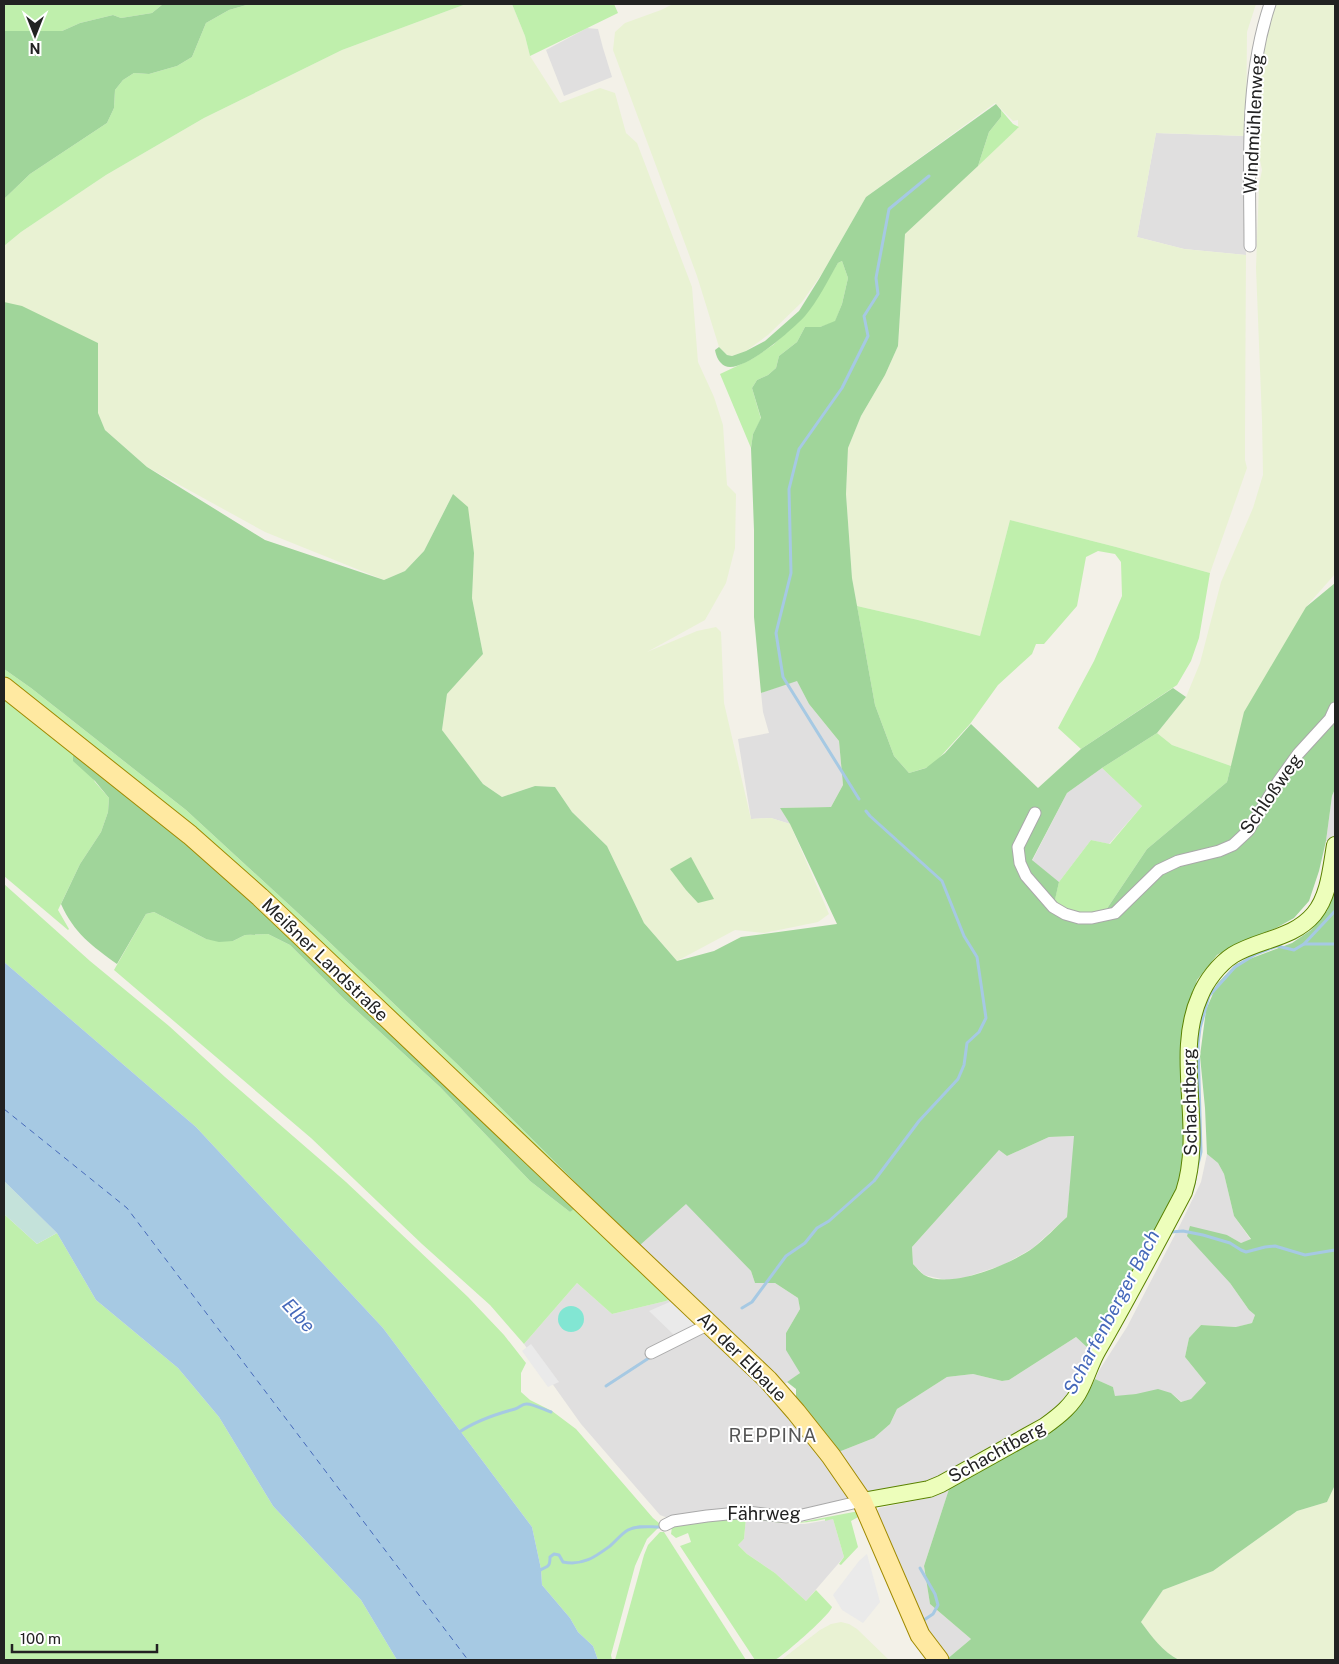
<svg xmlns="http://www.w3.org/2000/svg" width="1339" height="1664" viewBox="0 0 1339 1664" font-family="'Public Sans',sans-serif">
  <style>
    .residential { fill: #e0dfdf }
    .farmland { fill: #e9f2d3 }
    .grass { fill: #bfefac }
    .forest { fill: #a0d59a; fill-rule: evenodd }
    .wetland { fill: #c4e2da }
    .pitch { fill: #82e6d3 }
    .parking { fill: #eaeaea }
    .water { fill: #a6c9e3 }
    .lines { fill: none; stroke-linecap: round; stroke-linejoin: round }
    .stream { stroke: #a6c9e3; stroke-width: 3 }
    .ferry { stroke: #4669ba; stroke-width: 1; stroke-dasharray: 6 5; stroke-linecap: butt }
    .street-casing { stroke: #a9a9a9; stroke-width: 13 }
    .secondary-casing { stroke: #5a8200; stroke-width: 18 }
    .primary-casing { stroke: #a08a00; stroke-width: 21 }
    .street { stroke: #fff; stroke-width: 11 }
    .secondary { stroke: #edfebb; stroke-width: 16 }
    .primary { stroke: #ffe9a1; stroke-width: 19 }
    .labels { text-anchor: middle; stroke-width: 4; stroke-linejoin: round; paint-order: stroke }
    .street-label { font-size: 18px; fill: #222; stroke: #fff }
    .water-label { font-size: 19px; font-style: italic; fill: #4669ba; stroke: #fff }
    .neighbourhood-label { font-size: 19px; letter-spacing: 1px; fill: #555; stroke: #fff }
  </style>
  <rect width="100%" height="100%" fill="#f3f1e8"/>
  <g class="residential">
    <polygon points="587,28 598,29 603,48 612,77 564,96 546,50"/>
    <polygon points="1156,133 1246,136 1243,175 1246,255 1184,249 1137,237"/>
    <polygon points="797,680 809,704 839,741 843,785 831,807 780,808 790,824 771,818 751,819 738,739 769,733 763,712 761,693"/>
    <polygon points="1102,768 1142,806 1109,844 1091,840 1059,882 1032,861 1067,793"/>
    <polygon points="1335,789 1335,841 1326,841 1332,796"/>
    <polygon points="1075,1136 1067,1217 1033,1248 1003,1265 963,1278 946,1280 924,1275 913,1264 912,1247 999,1150 1007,1156 1049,1137"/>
    <polygon points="1207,1154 1218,1163 1224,1174 1234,1216 1251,1240 1241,1243 1227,1235 1230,1283 1249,1310 1255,1315 1252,1323 1237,1327 1201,1325 1189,1338 1185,1357 1206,1383 1191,1399 1182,1402 1171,1393 1136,1394 1115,1397 1113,1387 1095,1379 1100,1369 1127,1327 1180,1225 1201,1182"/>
    <polygon points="686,1203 751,1271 755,1283 775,1283 798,1298 800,1309 786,1333 800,1373 782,1386 639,1246"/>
    <polygon points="577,1283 612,1314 666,1301 672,1298 755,1375 850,1495 846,1500 807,1511 668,1518 660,1515 581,1424 524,1344"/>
    <polygon points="1076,1337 1089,1349 1089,1358 1071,1397 1057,1410 939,1481 866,1494 836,1453 874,1438 890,1424 897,1409 947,1377 973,1374 1002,1381 1009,1380"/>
    <polygon points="949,1489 924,1566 930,1604 971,1639 946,1660 934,1644 900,1573 877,1511 879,1508 933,1497"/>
    <polygon points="746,1518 785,1524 805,1524 833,1519 844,1557 806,1601 775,1573 747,1554 738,1545 744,1539"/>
  </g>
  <g class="farmland">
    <polygon points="466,4 512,4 525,36 530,56 560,103 600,88 615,93 626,133 637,143 692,287 698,362 714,397 723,425 727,485 736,494 735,548 726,583 705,620 647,652 697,631 716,627 721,632 724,703 751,819 771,818 790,824 829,914 818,922 764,933 735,930 677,961 644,923 607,846 572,812 555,787 535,786 502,797 483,784 442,730 447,694 483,654 472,598 474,553 453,494 424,551 405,571 384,580 265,532 147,467 105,430 98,414 98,343 4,302 4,246 21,232 106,175 204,118 342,50"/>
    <polygon points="673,4 1256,4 1247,32 1246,136 1156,133 1137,237 1184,249 1246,255 1245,434 1245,460 1247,468 1210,573 1116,547 1010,520 980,636 918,620 857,606 852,578 846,494 848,448 861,416 885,375 898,346 905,234 1018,128 1018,120 1013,121 995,103 866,197 823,272 802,302 768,335 746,351 732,356 727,355 719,347 697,276 613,50 615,32 625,23 661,10"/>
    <polygon points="1276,4 1335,4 1335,574 1306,607 1231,766 1172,745 1157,733 1186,697 1200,663 1221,582 1253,508 1263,475 1262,420 1256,268 1259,185 1262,170 1256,140 1256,93 1264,39"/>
    <polygon points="1335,1485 1335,1660 1179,1660 1171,1656 1156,1642 1141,1622 1163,1590 1213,1571 1297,1511 1327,1502"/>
    <polygon points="841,1622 849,1624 857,1629 889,1660 781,1660 820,1630 831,1624"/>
  </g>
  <g class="grass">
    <polygon points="4,4 163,4 152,13 121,18 113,15 80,23 62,31 4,31"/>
    <polygon points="250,4 466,4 342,50 204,118 106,175 21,232 4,246 4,199 30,174 107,123 114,108 115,90 123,80 134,73 149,74 177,66 192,57 206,23 229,10"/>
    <polygon points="512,4 614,4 618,13 530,56 525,36"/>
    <polygon points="1001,110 1013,124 1019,127 978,166 989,132 1001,117"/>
    <polygon points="842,261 848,278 842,304 835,322 820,327 805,327 797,342 779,356 776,368 768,375 757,380 752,388 761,419 753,434 751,448 720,374 752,359 773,345 805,315 838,263"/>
    <polygon points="1010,520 1116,547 1210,573 1199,638 1191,661 1177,685 1081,749 1058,728 1094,661 1122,596 1121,562 1115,554 1098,551 1086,557 1077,606 1044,644 1036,644 1032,654 998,685 970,724 932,766 909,773 894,756 875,705 857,606 918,620 980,636"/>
    <polygon points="4,669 31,688 186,810 324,937 456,1063 639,1246 4,681"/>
    <polygon points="4,694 79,753 95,782 109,798 108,812 101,832 80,864 58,910 69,929 68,930 4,876"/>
    <path d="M1157,733l15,12 59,21 -4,16 -80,67 -43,64c-22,2 -30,1 -50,-10l5,-21 32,-42 19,4 32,-38 -40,-38z"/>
    <polygon points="4,884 90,961 169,1026 225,1077 346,1182 468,1297 504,1335 526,1363 521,1373 521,1392 530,1400 552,1411 576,1429 653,1518 659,1523 659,1527 647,1539 635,1566 611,1655 612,1660 598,1660 593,1646 578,1632 570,1618 542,1585 541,1569 532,1527 383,1328 196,1127 4,962"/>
    <polygon points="154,912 206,939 233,941 245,935 268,934 290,945 344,999 440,1087 530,1181 570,1212 575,1206 672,1298 666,1301 612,1314 577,1283 524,1344 490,1305 422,1244 311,1138 114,970 146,914"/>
    <polygon points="4,1214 37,1244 57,1233 96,1300 178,1368 219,1417 273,1506 361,1600 397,1660 4,1660"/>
    <path d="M859,1511l1,5 -9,5 7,26 -17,18 -2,-1 5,-7 -11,-38 -8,2v-2c-32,7 -48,4 -79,-1l-2,21 -6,6 9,9 28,19 31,28 10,-11 16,17c-2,8 -49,49 -57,53 -5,2 -14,0 -20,0l-75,-114 11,-4 -3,-9 -12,5 -5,-4 1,-7 31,-6 43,-4 55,5z"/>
    <polygon points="660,1532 664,1532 746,1660 615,1660 644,1555 648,1545"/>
  </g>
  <g class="forest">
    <polygon points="163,4 250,4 229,10 206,23 192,57 177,66 149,74 134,73 123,80 115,90 114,108 107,123 30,174 4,199 4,31 62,31 80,23 113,15 121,18 152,13"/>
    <path d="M996,104l5,6v7l-12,15 -11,34 -73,68 -7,112 -13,29 -24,41 -13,32 -2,46 6,84 23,127 19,51 15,17 17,-5 19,-15 26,-29 67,64 43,-39 92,-61 13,9 -29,36 -55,35 -35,25 -35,67 27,22 -5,22c20,10 28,11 50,9l43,-64 80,-67 17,-70 62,-105 29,-24v206l-3,7 -6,45 -7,30 -10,30 -15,17 -18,10 -40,16 -19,11 -20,25 -9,37 -4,160 -89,172h-6l-13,-12 -67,43 -7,1 -29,-7 -26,3 -50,32 -7,15 -16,14 -38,15 -40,-51v-13l-9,-7 13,-9 -14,-23v-17l14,-24 -2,-11 -23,-15h-20l-4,-12 -65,-67 -47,42 -183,-183 -132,-126 -138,-127 -155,-122 -27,-19v-367l18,4 76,37v70l7,17 42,37 118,73 119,40 21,-9 19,-20 29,-57 15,13 6,46 -2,45 11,56 -36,40 -5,36 41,54 19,13 33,-11 20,1 17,25 35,34 37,77 33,38 37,-10 27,-14 96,-13 -47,-100 -10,-16 51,-1 12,-22 -4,-44 -30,-37 -12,-23 -36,12 -7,-76v-87l-3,-82 2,-14 8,-16 -9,-30 5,-8 11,-5 8,-7 3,-12 18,-14 8,-15h15l15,-6 7,-17 6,-26 -6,-17 -4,2c-10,17 -20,38 -33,53 -12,13 -62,58 -80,50 -6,-3 -9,-10 -10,-16l4,-3 8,8 5,1 14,-5 19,-10 34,-30 20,-32 47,-82zM1074,1136l-7,81c-11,10 -22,22 -34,31 -22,16 -83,42 -109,27 -4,-3 -8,-8 -11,-11l-1,-17 87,-97 8,6 42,-19z"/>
    <path d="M79,753l126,103 370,350 -1,3 -4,3 -40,-31 -90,-94 -96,-88 -54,-54 -22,-11 -23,1 -12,6 -14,1 -13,-3 -52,-27 -8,2 -29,50c-25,-18 -43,-31 -56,-60l19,-40 21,-32 7,-20 1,-14 -14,-17 -22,-20v-5z"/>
    <polygon points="691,857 714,899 698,903 686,890 670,869"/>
    <path d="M1335,890v595l-8,17 -30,9 -84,60 -50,19 -22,32c11,15 21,29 38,38h-233l25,-21 -41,-35 -6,-38 25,-77 11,-7 89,-49c20,-14 36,-32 46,-54l18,8 2,9 21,-2 22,-5 13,4 10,9 10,-3 15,-16 -21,-26 4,-19 12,-13 35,2 16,-4 3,-8 -6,-5 -19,-27 -43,-47 3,-10 37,9 14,8 10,-4 -17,-23 -10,-42 -6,-11 -11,-9 -2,-46 -5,-52 6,-46 11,-26 19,-20 56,-21 19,-13 16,-19z"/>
  </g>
  <polygon class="wetland" points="4,1181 57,1233 37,1244 4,1214"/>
  <circle class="pitch" cx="571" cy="1319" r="13"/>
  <g class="parking">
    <polygon points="672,1301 699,1325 675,1336 649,1311"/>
    <polygon points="531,1344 559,1382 548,1387 522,1351"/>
    <polygon points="867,1554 880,1602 863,1623 842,1610 833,1595 859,1561"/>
  </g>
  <polygon class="water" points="4,962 196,1127 383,1328 532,1527 541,1569 542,1585 570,1618 578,1632 593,1646 598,1660 397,1660 361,1600 273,1506 219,1417 178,1368 96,1300 57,1233 4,1181"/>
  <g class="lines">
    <g class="stream">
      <polyline points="859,799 783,677 776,633 791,573 789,489 799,449 842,388 868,336 864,316 878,294 876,278 889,209 929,176"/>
      <polyline points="1304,944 1335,944"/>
      <polyline points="1197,1168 1201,1152 1198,1044 1200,1028 1209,996 1235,967 1256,954 1277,946 1294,950 1304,944 1335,911"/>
      <polyline points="1192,1192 1195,1179"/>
      <polyline points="1171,1232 1183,1231 1203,1235 1230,1243 1241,1250 1246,1252 1265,1247 1275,1246 1305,1255 1335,1250"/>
      <polyline points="742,1308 752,1302 786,1256 805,1243 817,1228 829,1221 874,1181 919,1121 958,1079 964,1065 967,1043 979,1032 986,1018 977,957 964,936 942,881 870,816 866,811"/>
      <polyline points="606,1386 652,1356"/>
      <path d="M458,1433c17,-12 38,-19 57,-24 4,-1 7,-5 11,-5 5,-1 19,6 25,8"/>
      <polyline points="920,1568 935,1594 938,1605 933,1614 924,1620"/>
      <path d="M539,1571c7,-6 11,-1 11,-14l4,-3 5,1 4,7c20,4 32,-5 47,-16 6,-5 11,-12 18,-16 9,-5 21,-3 31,-3"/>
    </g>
    <polyline class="ferry" points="4,1109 127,1208 468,1660"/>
    <g class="street-casing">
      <g id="street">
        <path d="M1250,246c0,-81 -6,-165 20,-242"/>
        <polyline points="1035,813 1018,847 1020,863 1026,876 1053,907 1065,914 1079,918 1092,918 1115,913 1159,870 1178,861 1219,851 1233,845 1248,831 1278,782 1298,754 1330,719 1335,708"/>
        <polyline points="651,1353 709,1324"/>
        <polyline points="665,1525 673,1521 707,1516 748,1512 786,1517 802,1515 862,1501"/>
      </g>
    </g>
    <g class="secondary-casing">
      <path id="secondary" d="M862,1501l67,-12 12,-5 104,-58c14,-10 28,-21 36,-38 6,-12 10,-26 17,-38 30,-52 58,-105 86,-158 21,-65 -11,-136 16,-196 6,-15 19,-32 33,-41 26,-16 60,-16 81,-41 15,-18 17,-46 21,-69"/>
    </g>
    <g class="primary-casing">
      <polyline id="primary" points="4,687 190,835 260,897 768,1380 796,1412 831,1456 862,1501 920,1635 939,1660"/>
    </g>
    <use href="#street" class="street"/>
    <use href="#secondary" class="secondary"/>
    <use href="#primary" class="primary"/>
  </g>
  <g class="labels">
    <g class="street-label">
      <text transform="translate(1254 124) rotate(-87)" y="6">Windmühlenweg</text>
      <text transform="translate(1271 794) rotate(-55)" y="6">Schloßweg</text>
      <text transform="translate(325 960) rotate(44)" y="6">Meißner Landstraße</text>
      <text transform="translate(1190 1102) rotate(-91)" y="6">Schachtberg</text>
      <text transform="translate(742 1357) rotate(45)" y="6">An der Elbaue</text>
      <text transform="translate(997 1452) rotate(-29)" y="6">Schachtberg</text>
      <text x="764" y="1520">Fährweg</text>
    </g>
    <g class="water-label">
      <text transform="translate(1111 1312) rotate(-62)" y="7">Scharfenberger Bach</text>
      <text transform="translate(299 1315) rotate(47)" y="7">Elbe</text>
    </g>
    <g class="neighbourhood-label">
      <text x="773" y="1442">REPPINA</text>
    </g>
  </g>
  <rect width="1339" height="1664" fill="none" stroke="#222222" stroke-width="10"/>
  <g transform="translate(35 35) rotate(180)" stroke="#ffffff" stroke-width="4" paint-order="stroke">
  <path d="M0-4L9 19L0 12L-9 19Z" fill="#222222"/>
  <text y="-8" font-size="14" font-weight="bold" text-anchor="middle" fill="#222222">N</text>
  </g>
  <path d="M12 1644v8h145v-8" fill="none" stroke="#222222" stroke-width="2.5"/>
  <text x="20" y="1644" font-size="15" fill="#222222" stroke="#ffffff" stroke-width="4" paint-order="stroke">100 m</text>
</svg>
